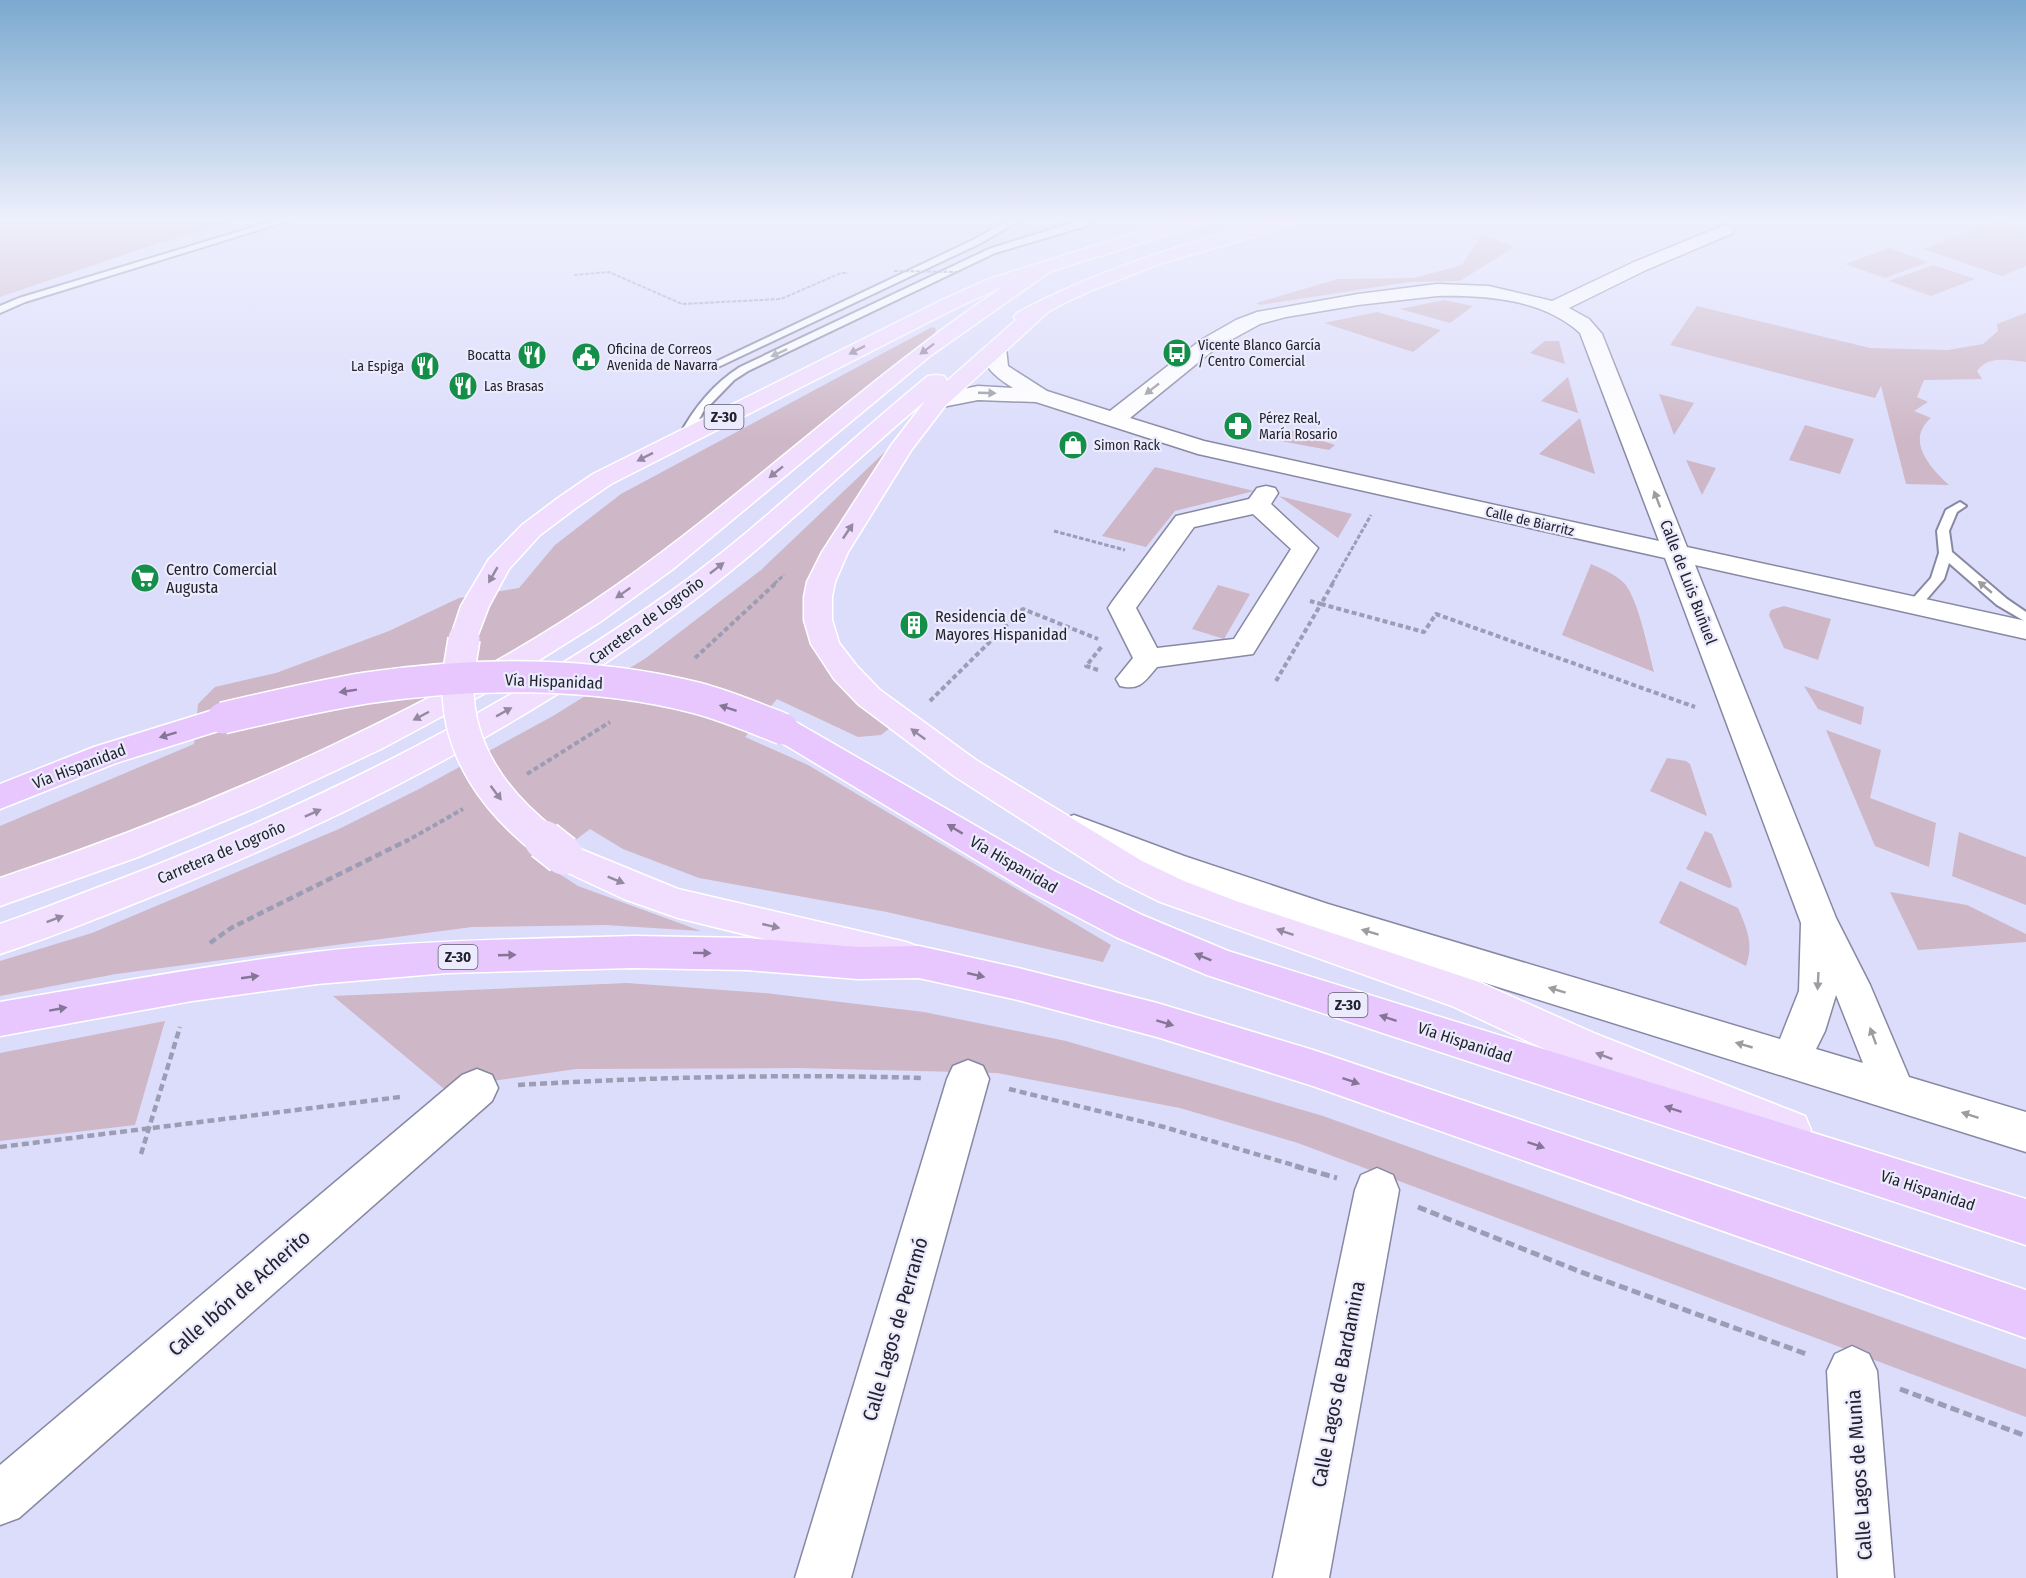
<svg xmlns="http://www.w3.org/2000/svg" width="2026" height="1578" viewBox="0 0 2026 1578" font-family="'Fira Sans Condensed',sans-serif">
  <style>
    .green { fill: #ceb7c6 }
    .lines { fill: none; stroke-linecap: round; stroke-linejoin: round }
    .lane-casing { stroke: #8788a3; stroke-width: 4 }
    .street-casing { stroke: #8788a3; stroke-width: 3 }
    .primary-casing { stroke: #fff; stroke-width: 3 }
    .highway-casing { stroke: #fff; stroke-width: 3 }
    .path-far4 { stroke: #9c9cb4; stroke-width: 2; stroke-dasharray: 4 1.5; stroke-linecap: butt }
    .path-far3 { stroke: #9c9cb4; stroke-width: 3; stroke-dasharray: 4.5 2; stroke-linecap: butt }
    .path-far2 { stroke: #9c9cb4; stroke-width: 4; stroke-dasharray: 5 3; stroke-linecap: butt }
    .path-far1 { stroke: #9c9cb4; stroke-width: 4.5; stroke-dasharray: 7 4; stroke-linecap: butt }
    .path { stroke: #9c9cb4; stroke-width: 5; stroke-dasharray: 9 4.5; stroke-linecap: butt }
    .lane { fill: #fff; fill-rule: evenodd }
    .street { fill: #fff; fill-rule: evenodd }
    .primary { fill: #f1ddfe; fill-rule: evenodd }
    .highway { fill: #e7c7fe; fill-rule: evenodd }
    .primary-bridge-far1-casing { stroke: #fff; stroke-width: 34; stroke-linecap: butt }
    .primary-bridge-casing { stroke: #fff; stroke-width: 42; stroke-linecap: butt }
    .highway-bridge-casing { stroke: #fff; stroke-width: 34; stroke-linecap: butt }
    .path-bridge { stroke: #9c9cb4; stroke-width: 2; stroke-dasharray: 4 1.5; stroke-linecap: butt }
    .primary-bridge-far1 { stroke: #f1ddfe; stroke-width: 31 }
    .primary-bridge { stroke: #f1ddfe; stroke-width: 39 }
    .highway-bridge { stroke: #e7c7fe; stroke-width: 31 }
    .oneway { fill: #9489a0 }
    .oneway2 { fill: #9c9ca1 }
    .oneway3 { fill: #857596 }
    .labels { text-anchor: middle; stroke-width: 4.5; stroke-linejoin: round; paint-order: stroke }
    .far-poi-label { font-size: 14px; fill: #23232e; stroke: #ebebfd; text-anchor: start }
    .far-street-label { font-size: 14px; fill: #23232e; stroke: #ebebfd }
    .shield { fill: #ebebfd; stroke: #5f5f6c; stroke-width: 1.5 }
    .shield-label { font-size: 15px; font-weight: bold; fill: #23232e }
    .poi-label { font-size: 16px; fill: #23232e; stroke: #ebebfd; text-anchor: start }
    .street-label { font-size: 16px; fill: #23232e; stroke: #ebebfd }
    .near-street-label { font-size: 20px; fill: #23232e; stroke: #ebebfd }
  </style>
  <rect width="100%" height="100%" fill="#dcddfb"/>
  <g class="green">
    <polygon points="0,219 246,219 156,244 0,297"/>
    <polygon points="1998,222 2026,231 2026,266 2002,276 1923,249"/>
    <polygon points="1482,234 1514,247 1460,281 1409,282 1260,305 1256,303 1338,279 1414,278 1462,265"/>
    <polygon points="1889,248 1928,262 1885,278 1845,264"/>
    <polygon points="1933,265 1975,279 1931,296 1889,281"/>
    <polygon points="1444,300 1473,306 1450,323 1400,309"/>
    <path d="M1697,306l173,42 78,2 35,-6 15,-13 -1,-7 29,-11v49c-17,-2 -38,-7 -49,9l5,8 -58,1 -7,17 11,5 -14,9 17,7c-26,22 -1,50 18,67l-43,-1 -25,-98 -6,12 -205,-53z"/>
    <polygon points="1377,312 1441,330 1413,352 1324,323"/>
    <polygon points="932,327 936,329 935,333 678,544 566,626 458,686 170,824 0,882 0,826 194,744 198,704 215,687 276,673 389,631 459,598 519,588 555,545 621,494"/>
    <polygon points="1545,341 1559,341 1565,364 1530,353"/>
    <polygon points="1568,377 1578,413 1541,401"/>
    <polygon points="1659,394 1694,403 1674,435"/>
    <polygon points="1580,418 1595,474 1539,454"/>
    <polygon points="1805,425 1854,439 1840,474 1789,460"/>
    <polygon points="1287,429 1335,445 1329,450 1275,440"/>
    <polygon points="889,448 813,612 891,727 881,735 858,737 777,699 745,737 808,765 1111,945 1103,962 887,912 699,878 623,849 590,829 544,864 578,886 701,931 606,925 472,927 116,974 0,996 0,961 92,933 339,829 421,788 553,716 646,658 761,570"/>
    <polygon points="1686,460 1716,468 1702,495"/>
    <polygon points="1155,467 1254,491 1175,511 1146,547 1102,536"/>
    <polygon points="1279,496 1352,514 1338,538"/>
    <path d="M1591,564c11,5 24,10 33,19 14,15 24,67 30,89l-92,-37z"/>
    <polygon points="1218,585 1250,594 1224,639 1192,629"/>
    <polygon points="1784,606 1831,619 1818,660 1784,648 1769,615 1771,610"/>
    <polygon points="1804,686 1864,707 1861,725 1818,709"/>
    <polygon points="1826,730 1881,750 1870,798 1936,823 1929,867 1875,846"/>
    <polygon points="1667,758 1686,761 1690,764 1707,816 1650,791"/>
    <polygon points="1705,831 1712,834 1731,881 1732,887 1729,888 1686,869"/>
    <polygon points="1959,832 2026,857 2026,905 1952,876"/>
    <path d="M1680,881l58,27c9,21 16,36 8,58l-87,-43z"/>
    <polygon points="1890,892 1967,905 2026,934 2026,942 1918,950"/>
    <polygon points="627,983 765,993 924,1012 1066,1041 1323,1116 2026,1369 2026,1417 1298,1143 1180,1108 997,1073 798,1068 576,1069 443,1088 333,996"/>
    <polygon points="165,1021 135,1125 0,1141 0,1053"/>
  </g>
  <g class="lines">
    <g class="lane-casing">
      <g id="lane">
        <polygon points="280,219 294,219 25,302 0,313 0,306 19,298"/>
        <polygon points="1011,219 1022,219 979,244 716,368 708,368 707,366 973,240"/>
        <path d="M1084,219h10l-8,7 -91,27 -247,118 -14,9 -31,32 -14,26h-8l-2,-2c15,-28 34,-52 61,-69l249,-118z"/>
        <polygon points="1960,502 1966,506 1957,512 1949,531 1952,552 2007,599 2026,612 2026,622 1997,605 1949,563 1944,579 1919,608 1914,609 1907,605 1931,578 1939,553 1937,531 1946,510"/>
      </g>
    </g>
    <g class="street-casing">
      <g id="street">
        <path d="M1725,225l6,1 3,4 -3,4 -85,36 -77,38 20,11 13,15 85,213 339,74v18l-331,-74 141,353 34,67 39,92 117,35v40l-698,-218 -168,-58 -98,-39 -5,-9 5,-9 12,-4 110,41 144,48 452,135 19,-48 2,-68 -136,-365 -467,-104 -162,-52 -58,-2 -41,8 -8,-2 -3,-5 3,-5 49,-10 35,2c-14,-9 -38,-24 -24,-44l7,-2 7,2 3,4 2,18 39,25 63,20 91,-71 35,-20 21,-8 101,-18 79,-10 52,2 63,15 82,-39zM1437,296c48,-1 106,3 143,37l79,208 -455,-100 -74,-23 86,-70 44,-24 26,-7 72,-12zM1836,995l27,68 -47,-14 9,-18z"/>
        <path d="M1266,486l9,2 3,5 -7,11 47,44 -65,106 -96,13c-12,14 -17,24 -37,19l-4,-7 17,-21 -25,-50 4,-6 64,-86 73,-17 8,-11zM1253,514l38,35 -57,90 -77,9 -21,-40 58,-81z"/>
        <polygon points="968,1060 983,1066 989,1079 851,1578 795,1578 947,1079 953,1066"/>
        <polygon points="477,1069 492,1075 498,1088 492,1101 19,1518 0,1525 0,1465 462,1075"/>
        <polygon points="1377,1168 1393,1175 1399,1190 1329,1578 1273,1578 1355,1190 1361,1175"/>
        <polygon points="1852,1346 1869,1354 1877,1371 1894,1578 1838,1578 1827,1371 1835,1354"/>
      </g>
    </g>
    <g class="primary-casing">
      <g id="primary">
        <path d="M1180,219h28l-2,4 -155,48 -121,85 -257,213 -73,53 -107,67 -112,60 -119,56 -124,52 -138,49v-28c112,-37 222,-81 329,-131 100,-47 197,-98 288,-162 133,-94 251,-208 387,-299l-46,21 -347,177 -35,24 -36,27 -31,34 -20,37 -15,39 -10,3 -10,-3 -4,-6 11,-33 28,-47 33,-34 36,-27 35,-24 351,-175 45,-20z"/>
        <path d="M1274,219h28l-2,4 -138,40 -67,26 -33,15 -14,8 -103,94 -33,43 -64,103 -13,30 -3,15v23l7,23 17,22 24,25 96,70 166,101 42,20 52,20 243,81 117,52 209,82 6,14 -6,14 -15,6 -222,-90 -116,-54 -294,-105 -40,-20 -164,-105 -96,-72 -24,-25 -23,-35 -7,-24v-23l3,-15 15,-30 68,-105 36,-47c-78,66 -150,138 -232,200 -168,127 -356,222 -551,300 -47,19 -95,38 -143,54v-30c41,-14 82,-31 123,-46 194,-75 380,-167 550,-288 90,-65 169,-144 255,-214l8,-1 8,1 3,5 69,-61 -2,-3 3,-4c81,-44 168,-69 257,-94z"/>
        <polygon points="563,842 678,889 906,942 919,947 925,958 919,969 906,974 678,918 624,899 551,865 546,855 551,845"/>
      </g>
    </g>
    <g class="highway-casing">
      <g id="highway">
        <polygon points="223,707 234,710 239,718 234,726 116,763 0,809 0,784 94,747"/>
        <polygon points="783,718 794,721 1054,871 1142,915 1228,951 2026,1199 2026,1245 1207,975 1116,937 1028,891 772,737 767,729 772,721"/>
        <path d="M634,936l113,2 111,9 61,-1 99,22 139,35 156,47 713,240v48l-713,-252 -156,-49 -139,-37 -99,-22 -61,1 -111,-9 -113,-2 -187,5 -130,11 -125,17 -192,35v-34c105,-18 210,-37 315,-50 106,-12 213,-13 319,-16z"/>
      </g>
    </g>
    <polyline class="path-far4" points="574,275 609,272 682,304 781,299 841,273 848,273"/>
    <g class="path-far3">
      <polyline points="1054,531 1125,550"/>
      <polyline points="774,584 784,575"/>
      <polyline points="1332,584 1371,515"/>
    </g>
    <g class="path-far2">
      <polyline points="1333,583 1321,604 1424,632 1436,614 1695,707"/>
      <polyline points="695,658 776,583"/>
      <polyline points="1098,670 1086,666 1102,646"/>
      <polyline points="1276,681 1321,604 1310,601"/>
      <polyline points="930,701 1023,609 1098,639"/>
      <polyline points="527,774 610,722"/>
      <polyline points="405,842 463,809"/>
    </g>
    <g class="path-far1">
      <polyline points="210,943 231,928 408,840"/>
      <path d="M518,1085c136,-8 270,-11 406,-7"/>
      <polyline points="1009,1089 1164,1127 1300,1167"/>
      <polyline points="0,1147 400,1097"/>
      <polyline points="141,1154 180,1027"/>
    </g>
    <g class="path">
      <polyline points="1295,1166 1337,1178"/>
      <polyline points="1418,1207 1581,1272 1809,1355"/>
      <polyline points="1900,1389 2026,1436"/>
    </g>
    <use href="#lane" class="lane"/>
    <use href="#street" class="street"/>
    <use href="#primary" class="primary"/>
    <use href="#highway" class="highway"/>
    <g class="primary-bridge-far1-casing">
      <path id="primary-bridge-far1" d="M464,639c-2,15 -6,31 -6,46 -1,66 38,118 88,157"/>
    </g>
    <g class="primary-bridge-casing">
      <polyline id="primary-bridge" points="544,840 563,855"/>
    </g>
    <g class="highway-bridge-casing">
      <path id="highway-bridge" d="M223,718c47,-11 95,-22 143,-30 108,-16 225,-17 331,10 30,8 58,20 86,31"/>
    </g>
    <polyline class="path-bridge" points="894,271 958,272"/>
    <use href="#primary-bridge-far1" class="primary-bridge-far1"/>
    <use href="#primary-bridge" class="primary-bridge"/>
    <use href="#highway-bridge" class="highway-bridge"/>
  </g>
  <defs><path id="oneway-solid" d="M-6-.8H1V-3.2L6.5 0L1 3.2V.8H-6Z" transform="scale(1.5)"/></defs>
  <g class="oneway">
    <use href="#oneway-solid" transform="translate(927 349) rotate(143)"/>
    <use href="#oneway-solid" transform="translate(857 350) rotate(153)"/>
    <use href="#oneway-solid" transform="translate(645 457) rotate(153)"/>
    <use href="#oneway-solid" transform="translate(776 472) rotate(141)"/>
    <use href="#oneway-solid" transform="translate(848 531) rotate(-56)"/>
    <use href="#oneway-solid" transform="translate(717 568) rotate(-38)"/>
    <use href="#oneway-solid" transform="translate(493 575) rotate(120)"/>
    <use href="#oneway-solid" transform="translate(623 593) rotate(145)"/>
    <use href="#oneway-solid" transform="translate(504 712) rotate(-29)"/>
    <use href="#oneway-solid" transform="translate(421 716) rotate(152)"/>
    <use href="#oneway-solid" transform="translate(918 734) rotate(-144)"/>
    <use href="#oneway-solid" transform="translate(496 793) rotate(53)"/>
    <use href="#oneway-solid" transform="translate(313 813) rotate(-24)"/>
    <use href="#oneway-solid" transform="translate(616 880) rotate(22)"/>
    <use href="#oneway-solid" transform="translate(55 919) rotate(-21)"/>
    <use href="#oneway-solid" transform="translate(771 926) rotate(13)"/>
    <use href="#oneway-solid" transform="translate(1285 932) rotate(-161)"/>
    <use href="#oneway-solid" transform="translate(1604 1056) rotate(-159)"/>
  </g>
  <g class="oneway2">
    <use href="#oneway-solid" transform="translate(779 353) rotate(155)"/>
    <use href="#oneway-solid" transform="translate(1152 389) rotate(142)"/>
    <use href="#oneway-solid" transform="translate(987 393) rotate(2)"/>
    <use href="#oneway-solid" transform="translate(1657 499) rotate(-111)"/>
    <use href="#oneway-solid" transform="translate(1985 587) rotate(-140)"/>
    <use href="#oneway-solid" transform="translate(1370 932) rotate(-163)"/>
    <use href="#oneway-solid" transform="translate(1818 981) rotate(93)"/>
    <use href="#oneway-solid" transform="translate(1557 990) rotate(-163)"/>
    <use href="#oneway-solid" transform="translate(1873 1036) rotate(-110)"/>
    <use href="#oneway-solid" transform="translate(1744 1045) rotate(-164)"/>
    <use href="#oneway-solid" transform="translate(1970 1115) rotate(-162)"/>
  </g>
  <g class="oneway3">
    <use href="#oneway-solid" transform="translate(348 691) rotate(171)"/>
    <use href="#oneway-solid" transform="translate(728 708) rotate(-162)"/>
    <use href="#oneway-solid" transform="translate(168 735) rotate(163)"/>
    <use href="#oneway-solid" transform="translate(955 829) rotate(-149)"/>
    <use href="#oneway-solid" transform="translate(702 953) rotate(1)"/>
    <use href="#oneway-solid" transform="translate(507 955) rotate(-2)"/>
    <use href="#oneway-solid" transform="translate(1203 957) rotate(-158)"/>
    <use href="#oneway-solid" transform="translate(976 975) rotate(13)"/>
    <use href="#oneway-solid" transform="translate(250 977) rotate(-8)"/>
    <use href="#oneway-solid" transform="translate(58 1009) rotate(-10)"/>
    <use href="#oneway-solid" transform="translate(1388 1018) rotate(-162)"/>
    <use href="#oneway-solid" transform="translate(1165 1023) rotate(17)"/>
    <use href="#oneway-solid" transform="translate(1351 1081) rotate(19)"/>
    <use href="#oneway-solid" transform="translate(1673 1109) rotate(-162)"/>
    <use href="#oneway-solid" transform="translate(1536 1145) rotate(19)"/>
  </g>
  <linearGradient id="sky" x2="0" y2="1"><stop stop-color="#7ba9cf"/><stop offset="0.5" stop-color="#eff0fd"/><stop offset="1" stop-color="#eff0fd" stop-opacity="0"/></linearGradient>
  <rect width="2026" height="440" fill="url(#sky)"/>
  <defs>
    <g id="bus-disc" transform="scale(1.5)"><circle r="9.5" fill="#158e49" stroke="#ebebfd"/><path d="M-5-6H5V4H4V6H2V4H-2V6H-4V4H-5ZM-3.5-4V0h7V-4ZM-3.5 1.2v1.5H-2V1.2ZM2 1.2v1.5H3.5V1.2Z" fill="#fff"/></g>
    <g id="restaurant-disc" transform="scale(1.5)"><circle r="9.5" fill="#158e49" stroke="#ebebfd"/><path d="M-5-6h1v4h1v-4h1v4h1v-4h1v5L-1.5 .5V6h-2V.5L-5-1ZM5-6V6H3V1.5H1.5Q1.5-4 5-6Z" fill="#fff"/></g>
    <g id="civic-disc" transform="scale(1.5)"><circle r="9.5" fill="#158e49" stroke="#ebebfd"/><path d="M-.6-6.5H3V-4.5H.6V-3L4-1V1h2V6H-6V1h2V-1L-.6-3ZM-1.2 2.5V6h2.4V2.5Z" fill="#fff"/></g>
    <g id="pharmacy-disc" transform="scale(1.5)"><circle r="9.5" fill="#158e49" stroke="#ebebfd"/><path d="M-2-6h4v4h4v4h-4v4h-4v-4h-4v-4h4Z" fill="#fff"/></g>
    <g id="shop-disc" transform="scale(1.5)"><circle r="9.5" fill="#158e49" stroke="#ebebfd"/><path d="M-5-2.5h2.3a2.7 3.5 0 0 1 5.4 0H5L5.5 6h-11ZM-1.5-2.5h3a1.5 2.3 0 0 0-3 0Z" fill="#fff"/></g>
    <g id="supermarket-disc" transform="scale(1.5)"><circle r="9.5" fill="#158e49" stroke="#ebebfd"/><path d="M-6-5.5h2.5l.6 2H6L4.5 2H-2.5L-4.4-4H-6ZM-1.5 3.2a1.3 1.3 0 1 0 .1 0ZM3 3.2a1.3 1.3 0 1 0 .1 0Z" fill="#fff"/></g>
    <g id="building-disc" transform="scale(1.5)"><circle r="9.5" fill="#158e49" stroke="#ebebfd"/><path d="M-4-6H4V6H1V3H-1V6H-4ZM-2.5-4.3h1.7v1.8h-1.7ZM.8-4.3h1.7v1.8H.8ZM-2.5-1h1.7V.8h-1.7ZM.8-1h1.7V.8H.8Z" fill="#fff"/></g>
  </defs>
  <g fill-rule="evenodd">
    <use href="#bus-disc" x="1177" y="353"/>
    <use href="#restaurant-disc" x="532" y="355"/>
    <use href="#civic-disc" x="586" y="357"/>
    <use href="#restaurant-disc" x="425" y="366"/>
    <use href="#restaurant-disc" x="463" y="386"/>
    <use href="#pharmacy-disc" x="1238" y="426"/>
    <use href="#shop-disc" x="1073" y="445"/>
    <use href="#supermarket-disc" x="145" y="578"/>
    <use href="#building-disc" x="914" y="625"/>
  </g>
  <g class="labels">
    <g class="far-poi-label">
      <text x="1198" y="350">Vicente Blanco García<tspan x="1198" dy="16">/ Centro Comercial</tspan></text>
      <text x="607" y="354">Oficina de Correos<tspan x="607" dy="16">Avenida de Navarra</tspan></text>
      <text x="511" y="360" text-anchor="end">Bocatta</text>
      <text x="404" y="371" text-anchor="end">La Espiga</text>
      <text x="484" y="391">Las Brasas</text>
      <text x="1259" y="423">Pérez Real,<tspan x="1259" dy="16">María Rosario</tspan></text>
      <text x="1094" y="450">Simon Rack</text>
    </g>
    <g class="far-street-label">
      <text transform="translate(1530 521) rotate(13)" y="5">Calle de Biarritz</text>
    </g>
    <g class="shield">
      <rect x="704.5" y="405" width="39" height="24" rx="4.5"/>
      <rect x="438.5" y="945" width="39" height="24" rx="4.5"/>
      <rect x="1328.5" y="993" width="39" height="24" rx="4.5"/>
    </g>
    <g class="shield-label">
      <text x="724" y="422">Z-30</text>
      <text x="458" y="962">Z-30</text>
      <text x="1348" y="1010">Z-30</text>
    </g>
    <g class="poi-label">
      <text x="166" y="575">Centro Comercial<tspan x="166" dy="18">Augusta</tspan></text>
      <text x="935" y="622">Residencia de<tspan x="935" dy="18">Mayores Hispanidad</tspan></text>
    </g>
    <g class="street-label">
      <text transform="translate(1689 582) rotate(69)" y="6">Calle de Luis Buñuel</text>
      <text transform="translate(646 620) rotate(-36)" y="6">Carretera de Logroño</text>
      <text transform="translate(554 681) rotate(2)" y="6">Vía Hispanidad</text>
      <text transform="translate(79 766) rotate(-21)" y="6">Vía Hispanidad</text>
      <text transform="translate(221 852) rotate(-23)" y="6">Carretera de Logroño</text>
      <text transform="translate(1014 864) rotate(30)" y="6">Vía Hispanidad</text>
      <text transform="translate(1465 1042) rotate(18)" y="6">Vía Hispanidad</text>
      <text transform="translate(1928 1190) rotate(18)" y="6">Vía Hispanidad</text>
    </g>
    <g class="near-street-label">
      <text transform="translate(239 1293) rotate(-41)" y="7">Calle Ibón de Acherito</text>
      <text transform="translate(895 1329) rotate(-74)" y="7">Calle Lagos de Perramó</text>
      <text transform="translate(1338 1384) rotate(-79)" y="7">Calle Lagos de Bardamina</text>
      <text transform="translate(1859 1475) rotate(-94)" y="7">Calle Lagos de Munia</text>
    </g>
  </g>
</svg>
